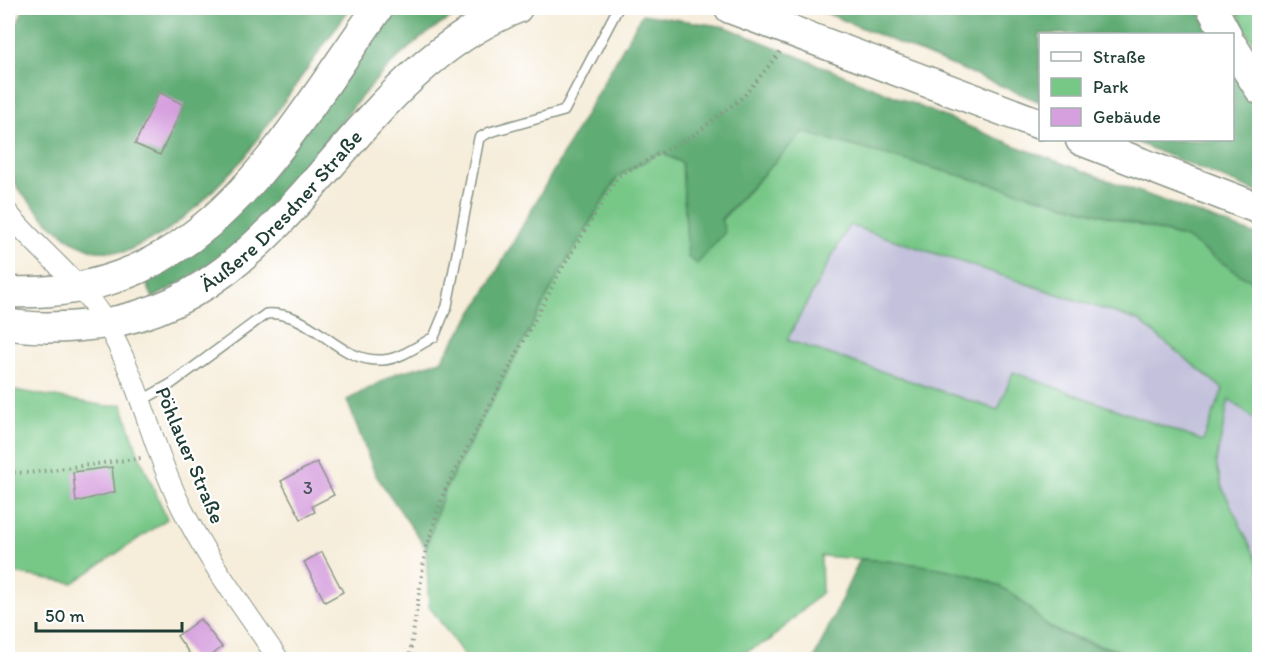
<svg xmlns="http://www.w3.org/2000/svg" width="1267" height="667" viewBox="0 0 1267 667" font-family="Itim,sans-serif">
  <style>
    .industrial { fill: #c3c1db }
    .green { fill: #77c787; stroke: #4b825e; stroke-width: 1.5; fill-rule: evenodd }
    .forest { fill: #61ac74; stroke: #407454; stroke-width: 1.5 }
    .building { fill: #d6a0de }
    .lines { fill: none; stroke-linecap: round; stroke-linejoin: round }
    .service-casing { stroke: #8a9587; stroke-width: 12 }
    .minor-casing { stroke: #8a9587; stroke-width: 22 }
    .primary-casing { stroke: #8a9587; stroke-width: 33 }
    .path { stroke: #8a9587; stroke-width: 4; stroke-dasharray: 1.5 4.5; stroke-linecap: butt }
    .service { stroke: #fff; stroke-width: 9 }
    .minor { stroke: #fff; stroke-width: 20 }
    .primary { stroke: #fff; stroke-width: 30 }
    .labels { text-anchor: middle; stroke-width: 4.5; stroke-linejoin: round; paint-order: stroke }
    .number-label { font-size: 18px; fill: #4d565e }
    .street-label { font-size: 21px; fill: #1f3d34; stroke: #fff }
  </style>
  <rect width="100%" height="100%" fill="#fff"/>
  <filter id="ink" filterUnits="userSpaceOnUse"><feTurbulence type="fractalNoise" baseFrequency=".0167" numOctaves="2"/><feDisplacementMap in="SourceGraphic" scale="12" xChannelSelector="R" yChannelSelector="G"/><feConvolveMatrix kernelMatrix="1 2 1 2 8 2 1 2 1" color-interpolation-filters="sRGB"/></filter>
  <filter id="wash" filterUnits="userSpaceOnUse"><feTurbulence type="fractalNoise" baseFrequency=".008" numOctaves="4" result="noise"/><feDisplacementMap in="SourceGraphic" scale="24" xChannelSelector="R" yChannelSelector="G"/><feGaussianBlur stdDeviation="1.35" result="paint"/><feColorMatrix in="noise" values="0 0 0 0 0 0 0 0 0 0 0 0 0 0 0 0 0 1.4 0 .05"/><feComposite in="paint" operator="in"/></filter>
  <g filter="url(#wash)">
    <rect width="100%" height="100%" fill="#f6edda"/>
    <g class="industrial">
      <polygon points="849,225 1139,321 1223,389 1202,441 1013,372 999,410 786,340"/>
      <polygon points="1229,399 1254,418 1259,413 1259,564 1222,487 1216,462"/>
    </g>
    <g class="green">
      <polygon points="1235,8 1259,8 1259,56"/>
      <path d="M802,132l384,106 59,40 14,4v131l-5,6 -25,-20 -13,63 6,25 37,77v95h-126l-14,-8 -60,-19 -22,-12 -26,-27 -121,-32 -69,-5 1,36 -52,48 -39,19h-255l-12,-4 -35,-49 -3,-58 18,-56 116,-220 58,-96 43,-24 21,11 6,94zM849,225l290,96 84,68 -20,52 -190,-69 -15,38 -211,-70z"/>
      <polygon points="8,389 107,406 122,404 137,450 167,519 73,583 8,572"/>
    </g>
    <g class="forest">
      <polygon points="24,8 350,8 245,157 200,204 164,233 125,252 95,251 72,241 47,221 18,189 8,166 8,45"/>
      <path d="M398,8h75c-90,35 -144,139 -207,207 -31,34 -73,62 -113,83l-8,-18 130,-110z"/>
      <polygon points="814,8 1197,8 1212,34 1040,34 1040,102"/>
      <polygon points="642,14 726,27 1021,148 1259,236 1259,282 1245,278 1186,238 803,132 721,219 725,232 697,264 688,257 682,163 661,152 618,176 560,272 444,492 426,548 375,474 347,400 397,373 441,361 480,301"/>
      <polygon points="1233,68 1259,109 1259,193 1131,140 1232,140"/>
      <path d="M860,559c44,3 115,9 151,34 17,11 27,28 45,38 25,13 53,14 77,28h-319z"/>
    </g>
    <g id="blocks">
      <g class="building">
        <polygon points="159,92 184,105 160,155 135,144"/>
        <polygon points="317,462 334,495 312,506 315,512 301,519 281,481"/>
        <polygon points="112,467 115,492 76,502 73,472"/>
        <polygon points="322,552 343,592 325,602 304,562"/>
        <polygon points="200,619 222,647 206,660 194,660 177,636"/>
      </g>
    </g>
  </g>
  <g filter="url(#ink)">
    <use href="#blocks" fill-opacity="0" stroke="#8a9587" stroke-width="1.5"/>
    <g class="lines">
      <g class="service-casing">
        <path id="service" d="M139,402l32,-18 95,-70c48,-4 69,49 117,46 17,-1 36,-15 51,-23l13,-31 32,-168 11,-6 74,-21 54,-103"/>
      </g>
      <g class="minor-casing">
        <path id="minor" d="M8,213c31,38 74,68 99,112 35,60 47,132 80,193 26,50 61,96 92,142"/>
      </g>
      <g class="primary-casing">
        <g id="primary">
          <polyline points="730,8 1040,124"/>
          <polyline points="1212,8 1226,34"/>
          <polyline points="1232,46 1260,89"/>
          <polyline points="1081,140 1260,209"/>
          <path d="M8,292c195,8 272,-147 370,-284"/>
          <path id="s1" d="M8,324c23,5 48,4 72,2 207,-12 259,-248 437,-318"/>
        </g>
      </g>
      <g class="path">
        <polyline points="8,472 29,473 141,458"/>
        <polyline points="409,660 426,548 444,492 560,272 618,176 694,135 744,96 781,51"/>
      </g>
      <use href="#service" class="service"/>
      <use href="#minor" class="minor"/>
      <use href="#primary" class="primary"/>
    </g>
  </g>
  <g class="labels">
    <g class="number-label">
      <text x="308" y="494">3</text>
    </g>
    <g class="street-label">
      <text dy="7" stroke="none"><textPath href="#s1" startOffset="312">Äußere Dresdner Straße</textPath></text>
      <text transform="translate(190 455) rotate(67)" y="7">Pöhlauer Straße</text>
    </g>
  </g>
  <rect width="1267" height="667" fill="none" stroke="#fff" stroke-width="30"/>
  <rect x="1039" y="33" width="195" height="108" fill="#ffffff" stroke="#a5b1ae" stroke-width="1.5"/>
  <rect x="1051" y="52" width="30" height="9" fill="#ffffff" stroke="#a5b1ae" stroke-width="1.5"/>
  <text x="1093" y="63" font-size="18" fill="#1f3d34">Straße</text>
  <rect x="1051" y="78" width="30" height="18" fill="#77c787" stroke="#a5b1ae" stroke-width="1.5"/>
  <text x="1093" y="93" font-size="18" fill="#1f3d34">Park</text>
  <rect x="1051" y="108" width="30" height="18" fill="#d6a0de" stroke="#a5b1ae" stroke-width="1.5"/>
  <text x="1093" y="123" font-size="18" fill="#1f3d34">Gebäude</text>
  <path d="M36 622v9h146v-9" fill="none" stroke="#1f3d34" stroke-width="3"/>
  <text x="45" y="622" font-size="18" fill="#1f3d34" stroke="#ffffff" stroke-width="4.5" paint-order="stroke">50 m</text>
</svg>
